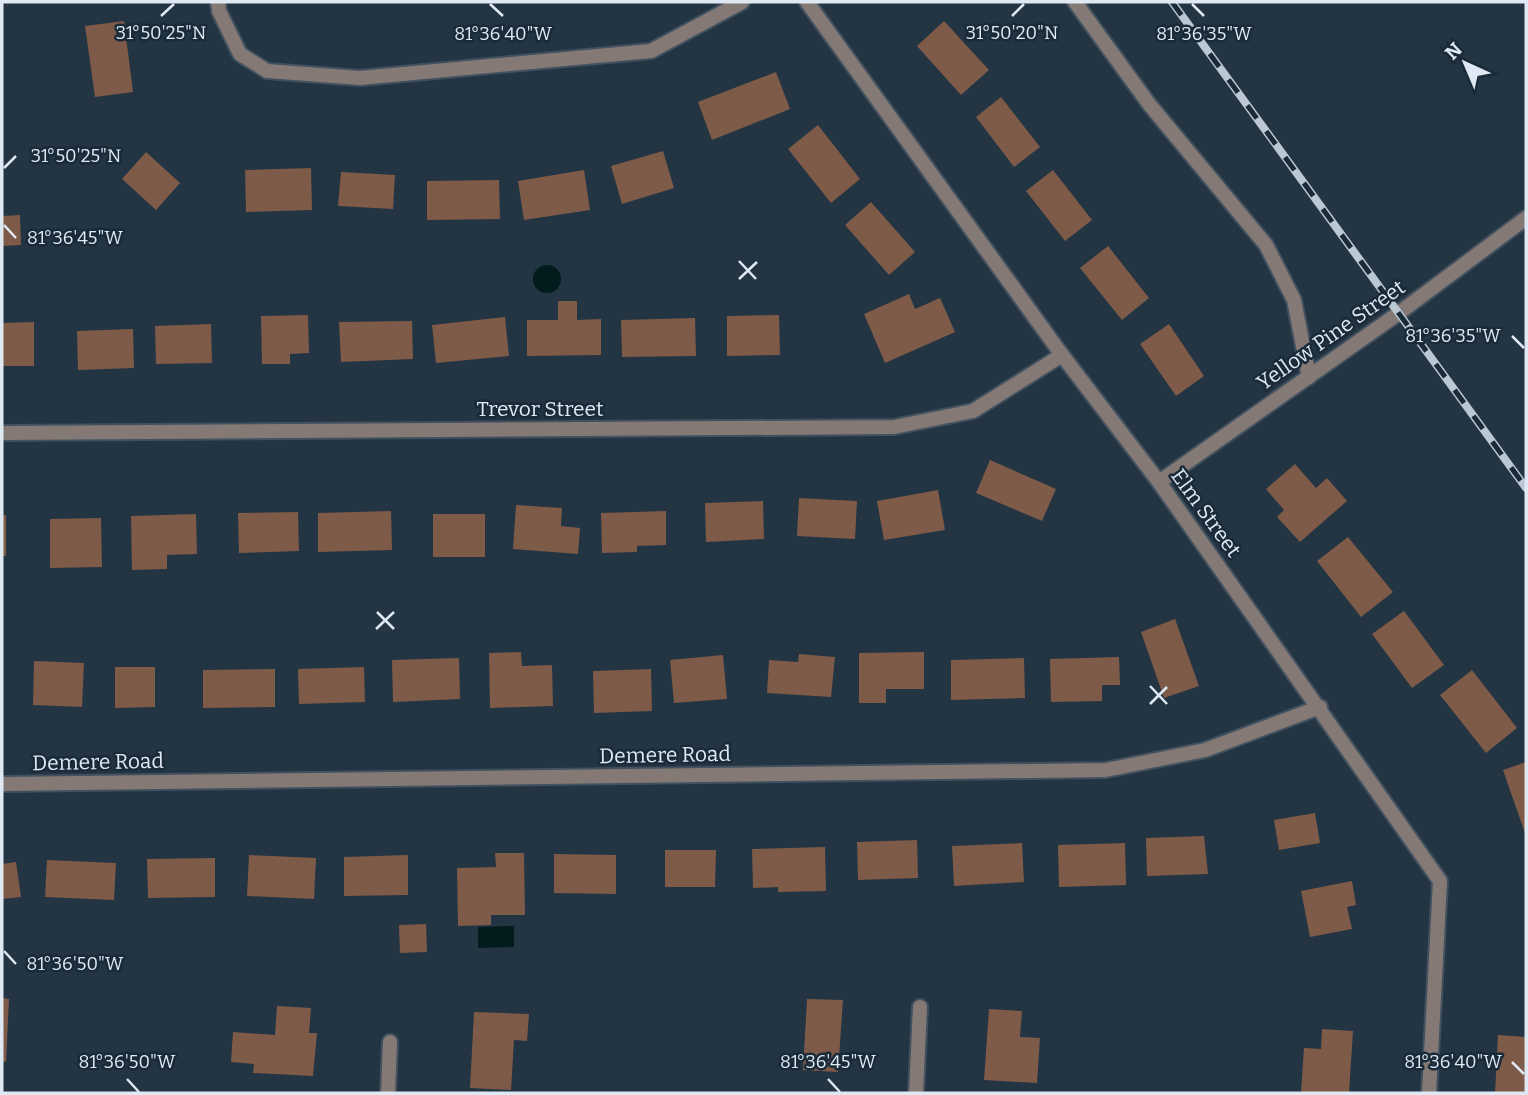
<svg xmlns="http://www.w3.org/2000/svg" width="1528" height="1095" viewBox="0 0 1528 1095" font-family="Bitter,serif">
  <style>
    .water { fill: #021c1d }
    .building { fill: #7e5a48 }
    .lines { fill: none; stroke-linecap: round; stroke-linejoin: round }
    .service-casing { stroke: #41515f; stroke-width: 18 }
    .minor-casing { stroke: #41515f; stroke-width: 18 }
    .service { stroke: #847974; stroke-width: 14 }
    .minor { stroke: #847974; stroke-width: 14 }
    .rail-casing { stroke: #bbc7d2; stroke-width: 8 }
    .rail { stroke: #192a39; stroke-width: 5; stroke-dasharray: 16; stroke-linecap: butt }
    .ticks { fill: none; stroke: #dee9f3; stroke-width: 2.5 }
    .labels { text-anchor: middle; stroke-width: 5; stroke-linejoin: round; paint-order: stroke }
    .street-label { font-size: 21px; fill: #dee9f3; stroke: #192a39 }
    .ticks-label { font-size: 18px; text-anchor: middle; fill: #dee9f3; stroke: #192a39; stroke-width: 5; stroke-linejoin: round; paint-order: stroke }
  </style>
  <rect width="100%" height="100%" fill="#233443"/>
  <g class="water">
    <circle cx="547" cy="279" r="14"/>
    <polygon points="514,926 514,947 478,948 478,927"/>
  </g>
  <g class="building">
    <polygon points="124,21 133,92 95,97 85,26"/>
    <polygon points="944,21 989,70 961,95 917,46"/>
    <polygon points="776,72 790,109 712,140 698,102"/>
    <polygon points="1001,97 1040,147 1014,167 976,117"/>
    <polygon points="818,125 860,179 831,203 788,149"/>
    <polygon points="663,151 674,188 622,204 611,166"/>
    <polygon points="146,152 180,183 156,210 122,179"/>
    <polygon points="311,168 312,210 246,212 245,170"/>
    <polygon points="584,170 590,210 524,220 518,181"/>
    <polygon points="1053,170 1092,220 1065,241 1026,191"/>
    <polygon points="341,172 395,175 393,209 338,206"/>
    <polygon points="499,180 500,219 427,220 427,181"/>
    <polygon points="871,202 915,252 889,275 845,225"/>
    <polygon points="20,215 21,245 2,246 2,216"/>
    <polygon points="1108,246 1149,298 1122,320 1080,268"/>
    <polygon points="909,294 915,309 940,298 955,332 885,363 864,314"/>
    <polygon points="558,301 577,301 577,320 601,319 601,355 527,356 527,320 558,320"/>
    <polygon points="308,315 309,353 290,354 290,364 262,364 261,316"/>
    <polygon points="779,315 780,355 727,356 727,316"/>
    <polygon points="505,317 509,356 436,363 432,325"/>
    <polygon points="695,318 696,356 622,357 621,320"/>
    <polygon points="412,321 413,359 341,362 339,322"/>
    <polygon points="34,322 34,366 2,366 2,323"/>
    <polygon points="211,324 212,363 156,364 155,326"/>
    <polygon points="1169,324 1204,376 1176,396 1140,344"/>
    <polygon points="133,329 134,368 78,370 77,331"/>
    <polygon points="990,460 1056,489 1042,521 976,493"/>
    <polygon points="1295,464 1316,488 1327,478 1347,501 1300,542 1277,517 1284,510 1266,489"/>
    <polygon points="938,490 945,530 884,540 877,501"/>
    <polygon points="799,498 857,501 855,539 797,536"/>
    <polygon points="763,501 764,539 706,542 705,503"/>
    <polygon points="516,505 562,508 561,526 580,528 578,554 513,549"/>
    <polygon points="391,511 392,550 318,552 318,513"/>
    <polygon points="666,511 666,545 637,546 637,552 602,553 601,513"/>
    <polygon points="298,512 299,551 239,553 238,513"/>
    <polygon points="196,514 197,554 167,555 167,569 132,570 131,516"/>
    <rect x="433" y="514" width="52" height="43"/>
    <rect x="2" y="515" width="4" height="41"/>
    <polygon points="101,518 102,567 50,568 50,519"/>
    <polygon points="1348,537 1393,592 1361,617 1317,561"/>
    <polygon points="1404,611 1444,665 1412,688 1372,634"/>
    <polygon points="1175,619 1199,686 1164,698 1141,632"/>
    <polygon points="521,652 522,666 552,665 553,706 490,708 489,653"/>
    <polygon points="924,652 924,689 886,689 886,703 859,703 859,653"/>
    <polygon points="799,654 835,657 831,697 767,693 769,660 798,662"/>
    <polygon points="723,655 727,699 674,703 670,660"/>
    <polygon points="1119,657 1120,685 1102,685 1102,701 1051,702 1050,659"/>
    <polygon points="459,658 460,699 393,702 392,660"/>
    <polygon points="1024,658 1025,698 951,700 951,660"/>
    <polygon points="34,661 84,663 82,707 33,705"/>
    <polygon points="115,667 155,667 155,707 115,708"/>
    <polygon points="364,667 365,702 299,704 298,669"/>
    <polygon points="275,669 275,707 203,708 203,670"/>
    <polygon points="651,669 652,711 594,713 593,671"/>
    <polygon points="1472,670 1517,728 1486,753 1440,695"/>
    <polygon points="1526,762 1526,836 1503,770"/>
    <polygon points="1315,813 1320,843 1279,850 1274,820"/>
    <polygon points="1204,836 1208,874 1147,876 1146,838"/>
    <polygon points="917,840 918,878 858,880 857,842"/>
    <polygon points="1022,843 1024,882 954,886 952,846"/>
    <polygon points="1125,843 1126,885 1059,887 1058,845"/>
    <polygon points="825,847 826,891 778,892 778,887 753,888 752,849"/>
    <polygon points="665,850 716,850 715,887 665,887"/>
    <polygon points="495,853 524,853 525,915 491,915 491,925 458,926 457,868 496,867"/>
    <polygon points="554,854 616,855 616,894 554,893"/>
    <polygon points="249,855 316,858 314,899 247,896"/>
    <polygon points="408,855 408,895 344,896 344,857"/>
    <polygon points="215,858 215,897 148,898 147,859"/>
    <polygon points="47,860 116,863 114,900 45,897"/>
    <polygon points="16,862 21,897 2,899 2,864"/>
    <polygon points="1352,881 1356,905 1347,907 1352,929 1310,937 1301,891"/>
    <polygon points="426,924 427,952 400,953 399,925"/>
    <polygon points="2,998 9,999 6,1062 2,1061"/>
    <polygon points="807,999 843,1000 838,1072 803,1070"/>
    <polygon points="277,1006 311,1008 309,1033 317,1033 313,1076 253,1073 254,1064 231,1062 233,1032 275,1035"/>
    <polygon points="989,1009 1022,1011 1020,1037 1040,1038 1037,1083 984,1080"/>
    <polygon points="474,1012 529,1014 527,1041 514,1040 511,1090 470,1088"/>
    <polygon points="1322,1029 1353,1031 1349,1093 1301,1093 1304,1048 1321,1049"/>
    <polygon points="1498,1035 1526,1037 1526,1093 1495,1093"/>
  </g>
  <g class="lines">
    <g class="service-casing">
      <polyline id="service" points="1075,2 1149,104 1266,245 1294,300 1309,377"/>
    </g>
    <g class="minor-casing">
      <g id="minor">
        <polyline points="218,2 219,11 240,54 267,71 360,78 651,51 742,2"/>
        <polyline points="807,2 1062,355 1159,482 1440,881 1429,1093"/>
        <polyline points="2,433 894,427 973,411 1062,355"/>
        <polyline points="1159,482 1399,313 1526,218"/>
        <polyline points="2,784 1106,770 1205,750 1320,707"/>
        <polyline points="388,1093 390,1042"/>
        <polyline points="916,1093 920,1007"/>
      </g>
    </g>
    <use href="#service" class="service"/>
    <use href="#minor" class="minor"/>
    <g class="rail-casing">
      <polyline id="rail" points="1172,2 1526,488"/>
    </g>
    <use href="#rail" class="rail"/>
  </g>
  <path class="ticks" d="M490,4l13,12M1192,4l12,12M161,16l13,-12M1012,16l12,-12M4,168l12,-12M4,225l12,13M739,261l17,18M739,279l18,-17M1512,336l12,12M377,612l17,17M376,629l18,-17M1150,686l17,18M1150,704l17,-17M4,951l12,13M1512,1062l12,12M127,1079l12,13M828,1079l12,13"/>
  <g class="labels">
    <g class="street-label">
      <text transform="translate(1331 335) rotate(-35)" y="7">Yellow Pine Street</text>
      <text x="540" y="416">Trevor Street</text>
      <text transform="translate(1206 513) rotate(54)" y="7">Elm Street</text>
      <text transform="translate(665 755) rotate(-1)" y="7">Demere Road</text>
      <text transform="translate(98 762) rotate(-1)" y="7">Demere Road</text>
    </g>
  </g>
  <g class="ticks-label">
    <text x="161" y="39">31°50'25"N</text>
    <text x="1012" y="39">31°50'20"N</text>
    <text x="503" y="40">81°36'40"W</text>
    <text x="1204" y="40">81°36'35"W</text>
    <text x="76" y="162">31°50'25"N</text>
    <text x="75" y="244">81°36'45"W</text>
    <text x="1453" y="342">81°36'35"W</text>
    <text x="75" y="970">81°36'50"W</text>
    <text x="127" y="1068">81°36'50"W</text>
    <text x="828" y="1068">81°36'45"W</text>
    <text x="1453" y="1068">81°36'40"W</text>
  </g>
  <rect width="1528" height="1095" fill="none" stroke="#dee9f3" stroke-width="7"/>
  <g transform="translate(1465 63) rotate(316)" stroke="#192a39" stroke-width="5" paint-order="stroke">
  <path d="M0-5L12 26L0 18L-12 26Z" fill="#dee9f3"/>
  <text y="-10" font-size="19" font-weight="bold" text-anchor="middle" fill="#dee9f3">N</text>
  </g>
</svg>
